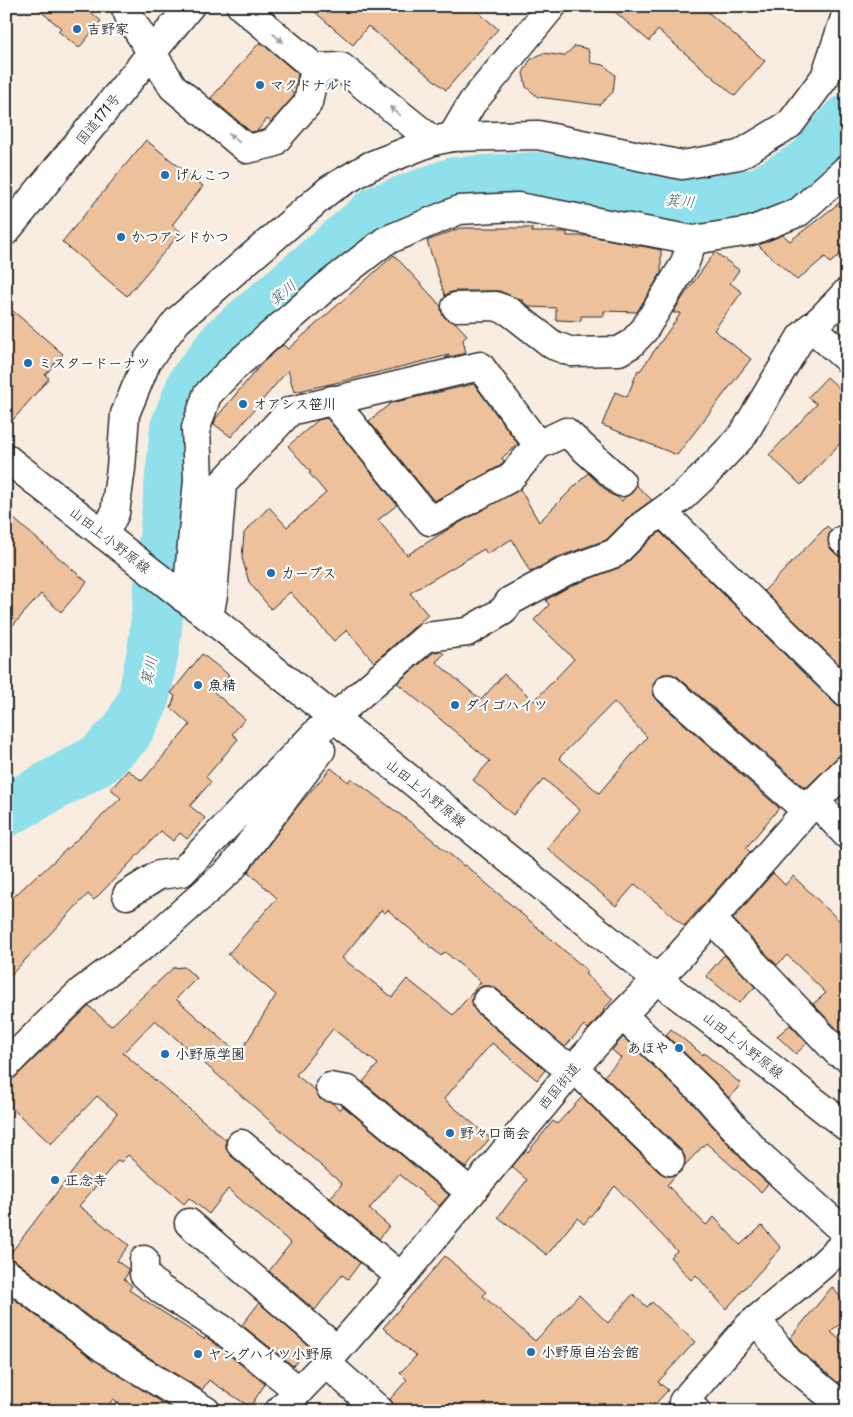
<svg xmlns="http://www.w3.org/2000/svg" width="853" height="1417" viewBox="0 0 853 1417" font-family="'Playpen Sans','Klee One',sans-serif">
  <style>
    .lines { fill: none; stroke-linecap: round; stroke-linejoin: round }
    .river { stroke: #8fe0eb; stroke-width: 52 }
    .building { fill: #ecc19c; stroke: #2b2b2b; fill-rule: evenodd }
    .minor-casing { stroke: #2b2b2b; stroke-width: 31 }
    .major-casing { stroke: #2b2b2b; stroke-width: 31 }
    .highway-casing { stroke: #2b2b2b; stroke-width: 31 }
    .minor { stroke: #fff; stroke-width: 28 }
    .major { stroke: #fff; stroke-width: 28 }
    .highway { stroke: #fff; stroke-width: 28 }
    .oneway { fill: #a0a0a0 }
    .poi-dot { fill: #1f6fb2; stroke: #fff; stroke-width: 2 }
    .labels { text-anchor: middle; stroke-width: 4.5; stroke-linejoin: round; paint-order: stroke }
    .poi-label { font-size: 14px; font-weight: bold; fill: #2b2b2b; stroke: #fff; text-anchor: start }
    .street-label { font-size: 14px; fill: #2b2b2b; stroke: #fff }
    .water-label { font-size: 15px; font-style: italic; fill: #496165; stroke: #fff }
  </style>
  <rect width="100%" height="100%" fill="#f9ece1"/>
  <filter id="ink" filterUnits="userSpaceOnUse"><feTurbulence type="fractalNoise" baseFrequency=".02" numOctaves="2"/><feDisplacementMap in="SourceGraphic" scale="10" xChannelSelector="R" yChannelSelector="G"/><feConvolveMatrix kernelMatrix="1 2 1 2 8 2 1 2 1" color-interpolation-filters="sRGB"/></filter>
  <g filter="url(#ink)">
    <g class="lines">
      <polyline class="river" points="6,811 100,759 126,733 143,701 154,646 176,428 193,384 227,340 378,211 454,183 535,178 696,204 759,194 812,162 847,120"/>
    </g>
    <g class="building">
      <polygon points="34,6 84,6 101,21 79,48 58,31 61,28"/>
      <polygon points="308,6 471,6 498,29 446,90 368,26 353,45"/>
      <polygon points="608,6 701,6 765,61 735,96 658,30 649,41"/>
      <polygon points="260,42 298,74 296,86 291,91 294,94 294,96 271,122 267,119 257,131 251,132 211,98"/>
      <polygon points="575,46 588,49 591,63 604,65 615,75 613,92 599,105 538,97 526,87 523,73 530,60 543,53 564,56"/>
      <polygon points="146,140 203,186 172,225 181,232 127,296 62,242"/>
      <polygon points="847,197 847,249 830,263 825,257 797,280 759,246 761,244 783,235 790,241"/>
      <polygon points="460,228 532,228 532,232 567,232 567,236 590,236 631,244 631,246 641,246 661,250 661,273 637,312 604,311 604,316 581,316 581,321 556,320 556,308 530,307 523,302 523,300 520,300 500,291 456,291 448,293 445,296 427,241"/>
      <polygon points="715,252 739,270 730,283 742,292 714,330 751,359 677,455 602,425 615,392 627,397 638,370 640,371 681,313 673,313 683,297"/>
      <polygon points="394,255 441,306 443,316 448,320 455,322 467,335 463,340 466,353 445,358 449,355 335,383 294,392 288,370 231,437 214,424 216,418 262,363 283,345 288,349"/>
      <polygon points="6,305 63,354 45,375 49,378 6,428"/>
      <polygon points="827,377 847,395 847,436 801,485 769,455 817,404 808,397"/>
      <polygon points="474,384 518,444 502,458 504,461 500,466 434,501 369,421 391,403"/>
      <polygon points="327,418 397,505 378,520 407,555 452,527 520,489 539,522 588,473 610,494 617,497 622,501 625,497 632,493 636,485 652,500 631,515 606,540 558,557 530,572 512,539 487,554 484,549 410,593 428,615 374,662 347,630 334,641 290,592 271,609 249,582 242,558 244,533 269,507 287,527 326,493 309,473 311,472 288,446 318,420"/>
      <polygon points="6,512 87,582 61,612 41,594 6,633 6,615 12,596 6,590"/>
      <polygon points="827,526 831,530 828,538 829,547 838,556 847,558 847,672 764,591"/>
      <path d="M660,532l176,173 7,4h4v39l-40,39h-3l-126,-110 -6,-3h-9l-7,5 -3,6v9l5,7 121,107 -33,40 4,4 -66,74 -49,-42 -19,22 -51,-43 -18,-15 33,-38 -36,-31 -31,36 -40,-35 17,-19 -93,-78 37,-31 6,-1 4,3 -8,8 45,38 23,-26 30,27 40,-42 -40,-39 15,-15 -3,-5 24,-14 51,-19 5,-3 26,-26zM614,702l33,35 -48,56 -40,-35z"/>
      <polygon points="202,654 229,675 214,692 245,719 232,734 238,739 206,777 211,782 190,806 205,818 187,839 180,833 173,841 161,831 94,900 88,894 6,980 6,904 39,873 40,874 121,798 111,789 128,770 142,781 190,725 171,708 175,696 171,693"/>
      <path d="M331,768l17,14 3,-4 66,49 47,39 1,-1 123,106 -3,3 28,25 -10,11 1,1 -16,18 -4,-4 -19,22 -68,-58 -7,-3h-8l-7,5 -3,8 1,8 4,6 68,57 -8,10 -45,-37 -48,56 46,39 -24,30 -103,-86 15,-18 -45,-35 -37,46 19,15 5,9 12,4 8,7 3,-4 106,89 -10,11 -40,-32 -30,35 20,17 -10,13 -49,-41 12,-14 -187,-164 -32,33 103,87v9l5,7 129,107 -12,16 -6,-4 -27,35 -46,-39 22,-28 -63,-54 -19,25 -20,-16 -5,6 -56,-49 -7,7 -3,-2 -39,46 50,39 -12,16 11,8v4l-4,6 8,7 -3,4 75,49 2,-2 7,5 52,42 -15,23 -41,-27 -7,10 -91,-56 -95,-73 -9,-3 110,-145 -20,-17 -46,48 -45,-41v-17l83,-80 22,20 62,-58 11,-1 13,11 -21,21 63,55 37,-59 -48,-41 49,-56 -29,-26 50,-66zM381,910l4,3 3,-3 53,46 4,-4 36,30 -28,33 -46,-36 -15,18 -50,-39z"/>
      <polygon points="773,873 785,885 793,876 847,928 847,1039 813,1004 826,993 787,955 777,965 733,919"/>
      <polygon points="724,955 755,987 739,1003 706,976"/>
      <polygon points="790,1025 807,1043 796,1054 777,1036"/>
      <polygon points="671,1029 703,1055 704,1053 741,1084 729,1098 714,1081 666,1035"/>
      <polygon points="623,1037 692,1103 745,1163 768,1184 761,1192 706,1143 684,1166 685,1157 681,1150 604,1076 621,1058 612,1050"/>
      <polygon points="582,1097 659,1172 667,1176 676,1175 667,1185 706,1225 714,1217 740,1245 762,1226 781,1248 726,1309 696,1275 691,1280 670,1257 677,1251 615,1186 584,1224 577,1218 547,1255 498,1217 527,1180 512,1167 526,1150 528,1152 553,1121 557,1124"/>
      <polygon points="445,1256 486,1292 483,1296 535,1341 579,1295 608,1323 633,1294 647,1307 652,1302 695,1342 658,1382 668,1390 649,1411 395,1411 395,1406 390,1399 407,1380 400,1373 416,1356 383,1328"/>
      <polygon points="832,1287 847,1305 847,1318 831,1332 847,1346 847,1372 838,1383 799,1350 790,1338"/>
      <polygon points="6,1293 93,1359 176,1411 131,1411 113,1399 104,1411 6,1411"/>
      <polygon points="259,1303 310,1347 293,1366 242,1325"/>
    </g>
    <g class="lines">
      <g class="minor-casing">
        <g id="minor">
          <polyline points="125,6 130,18 173,87 247,149 273,143 308,103 315,68 241,6"/>
          <polyline points="315,68 341,67 433,141"/>
          <polyline points="452,137 472,103 552,6"/>
          <polyline points="456,307 495,306 509,311 553,345 572,352 619,351 631,344 644,330 684,265 693,240"/>
          <polyline points="811,327 847,359"/>
          <polyline points="332,400 430,521 510,478 538,445 566,432 621,482"/>
          <polyline points="662,512 847,694"/>
          <polyline points="104,535 115,513 121,468 125,414 147,361 177,321 329,190 370,166 433,141 452,137 538,135 682,165 739,155 790,124 825,77 847,12"/>
          <polyline points="843,540 847,543"/>
          <polyline points="184,598 189,575 198,480 196,428 207,395 233,368 327,286 385,241 459,210 518,207 693,240 751,231 799,212 847,169"/>
          <polyline points="209,617 213,595 222,484 290,411 480,366 538,445"/>
          <polyline points="668,689 799,804 815,801 847,835"/>
          <polyline points="127,895 159,875 182,872 317,732 427,637 467,632 503,611 510,601 564,572 615,553 642,526 682,497 701,479 743,435 801,337 823,317 847,292"/>
          <polyline points="712,919 837,1052 847,1057"/>
          <polyline points="487,1001 557,1060 574,1068 670,1161"/>
          <polyline points="622,1015 703,1092 757,1153 847,1234"/>
          <polyline points="6,1065 41,1030 82,991 156,936 231,869 321,750"/>
          <polyline points="330,1087 348,1090 471,1193"/>
          <polyline points="241,1144 401,1277"/>
          <polyline points="189,1223 337,1350"/>
          <polyline points="144,1260 144,1274 160,1289 222,1329 299,1391"/>
          <polyline points="6,1273 102,1347 206,1411"/>
          <polyline points="757,1320 788,1361 847,1410"/>
          <polyline points="326,1363 380,1411"/>
          <polyline points="279,1411 326,1363 401,1277 574,1068 622,1015 676,960 815,801 847,769"/>
          <polyline points="696,1411 683,1402 749,1326 821,1266 847,1241"/>
        </g>
      </g>
      <g class="major-casing">
        <polyline id="major" points="6,458 209,617 657,979 847,1127"/>
      </g>
      <g class="highway-casing">
        <polyline id="highway" points="6,231 190,6"/>
      </g>
      <use href="#minor" class="minor"/>
      <use href="#major" class="major"/>
      <use href="#highway" class="highway"/>
    </g>
    <defs><path id="oneway-solid" d="M-6-.8H1V-3.2L6.5 0L1 3.2V.8H-6Z" transform="scale(1.25)"/></defs>
    <g class="oneway">
      <use href="#oneway-solid" transform="translate(278 38) rotate(40)"/>
      <use href="#oneway-solid" transform="translate(395 111) rotate(-141)"/>
      <use href="#oneway-solid" transform="translate(234 138) rotate(-140)"/>
    </g>
  </g>
  <g class="poi-dot">
    <circle cx="77" cy="29" r="5"/>
    <circle cx="260" cy="85" r="5"/>
    <circle cx="165" cy="175" r="5"/>
    <circle cx="121" cy="237" r="5"/>
    <circle cx="28" cy="363" r="5"/>
    <circle cx="243" cy="404" r="5"/>
    <circle cx="271" cy="573" r="5"/>
    <circle cx="198" cy="685" r="5"/>
    <circle cx="455" cy="705" r="5"/>
    <circle cx="679" cy="1048" r="5"/>
    <circle cx="165" cy="1054" r="5"/>
    <circle cx="450" cy="1133" r="5"/>
    <circle cx="55" cy="1180" r="5"/>
    <circle cx="531" cy="1352" r="5"/>
    <circle cx="198" cy="1354" r="5"/>
  </g>
  <g class="labels">
    <g class="poi-label">
      <text x="87" y="34">吉野家</text>
      <text x="270" y="90">マクドナルド</text>
      <text x="175" y="180">げんこつ</text>
      <text x="131" y="242">かつアンドかつ</text>
      <text x="38" y="368">ミスタードーナツ</text>
      <text x="253" y="409">オアシス笹川</text>
      <text x="281" y="578">カーブス</text>
      <text x="208" y="690">魚精</text>
      <text x="465" y="710">ダイゴハイツ</text>
      <text x="669" y="1053" text-anchor="end">あほや</text>
      <text x="175" y="1059">小野原学園</text>
      <text x="460" y="1138">野々口商会</text>
      <text x="65" y="1185">正念寺</text>
      <text x="541" y="1357">小野原自治会館</text>
      <text x="208" y="1359">ヤングハイツ小野原</text>
    </g>
    <g class="street-label">
      <text transform="translate(98 119) rotate(-51)" y="5">国道171号</text>
      <text transform="translate(110 540) rotate(38)" y="5">山田上小野原線</text>
      <text transform="translate(426 793) rotate(39)" y="5">山田上小野原線</text>
      <text transform="translate(743 1045) rotate(38)" y="5">山田上小野原線</text>
      <text transform="translate(559 1086) rotate(-50)" y="5">西国街道</text>
    </g>
    <g class="water-label">
      <text transform="translate(680 201) rotate(6)" y="5">箕川</text>
      <text transform="translate(283 293) rotate(-41)" y="5">箕川</text>
      <text transform="translate(149 671) rotate(-78)" y="5">箕川</text>
    </g>
  </g>
  <rect width="853" height="1417" fill="none" stroke="#fff" stroke-width="25"/>
  <rect x="12" y="12" width="828" height="1392" fill="none" stroke="#2b2b2b" stroke-width="2" filter="url(#ink)"/>
</svg>
